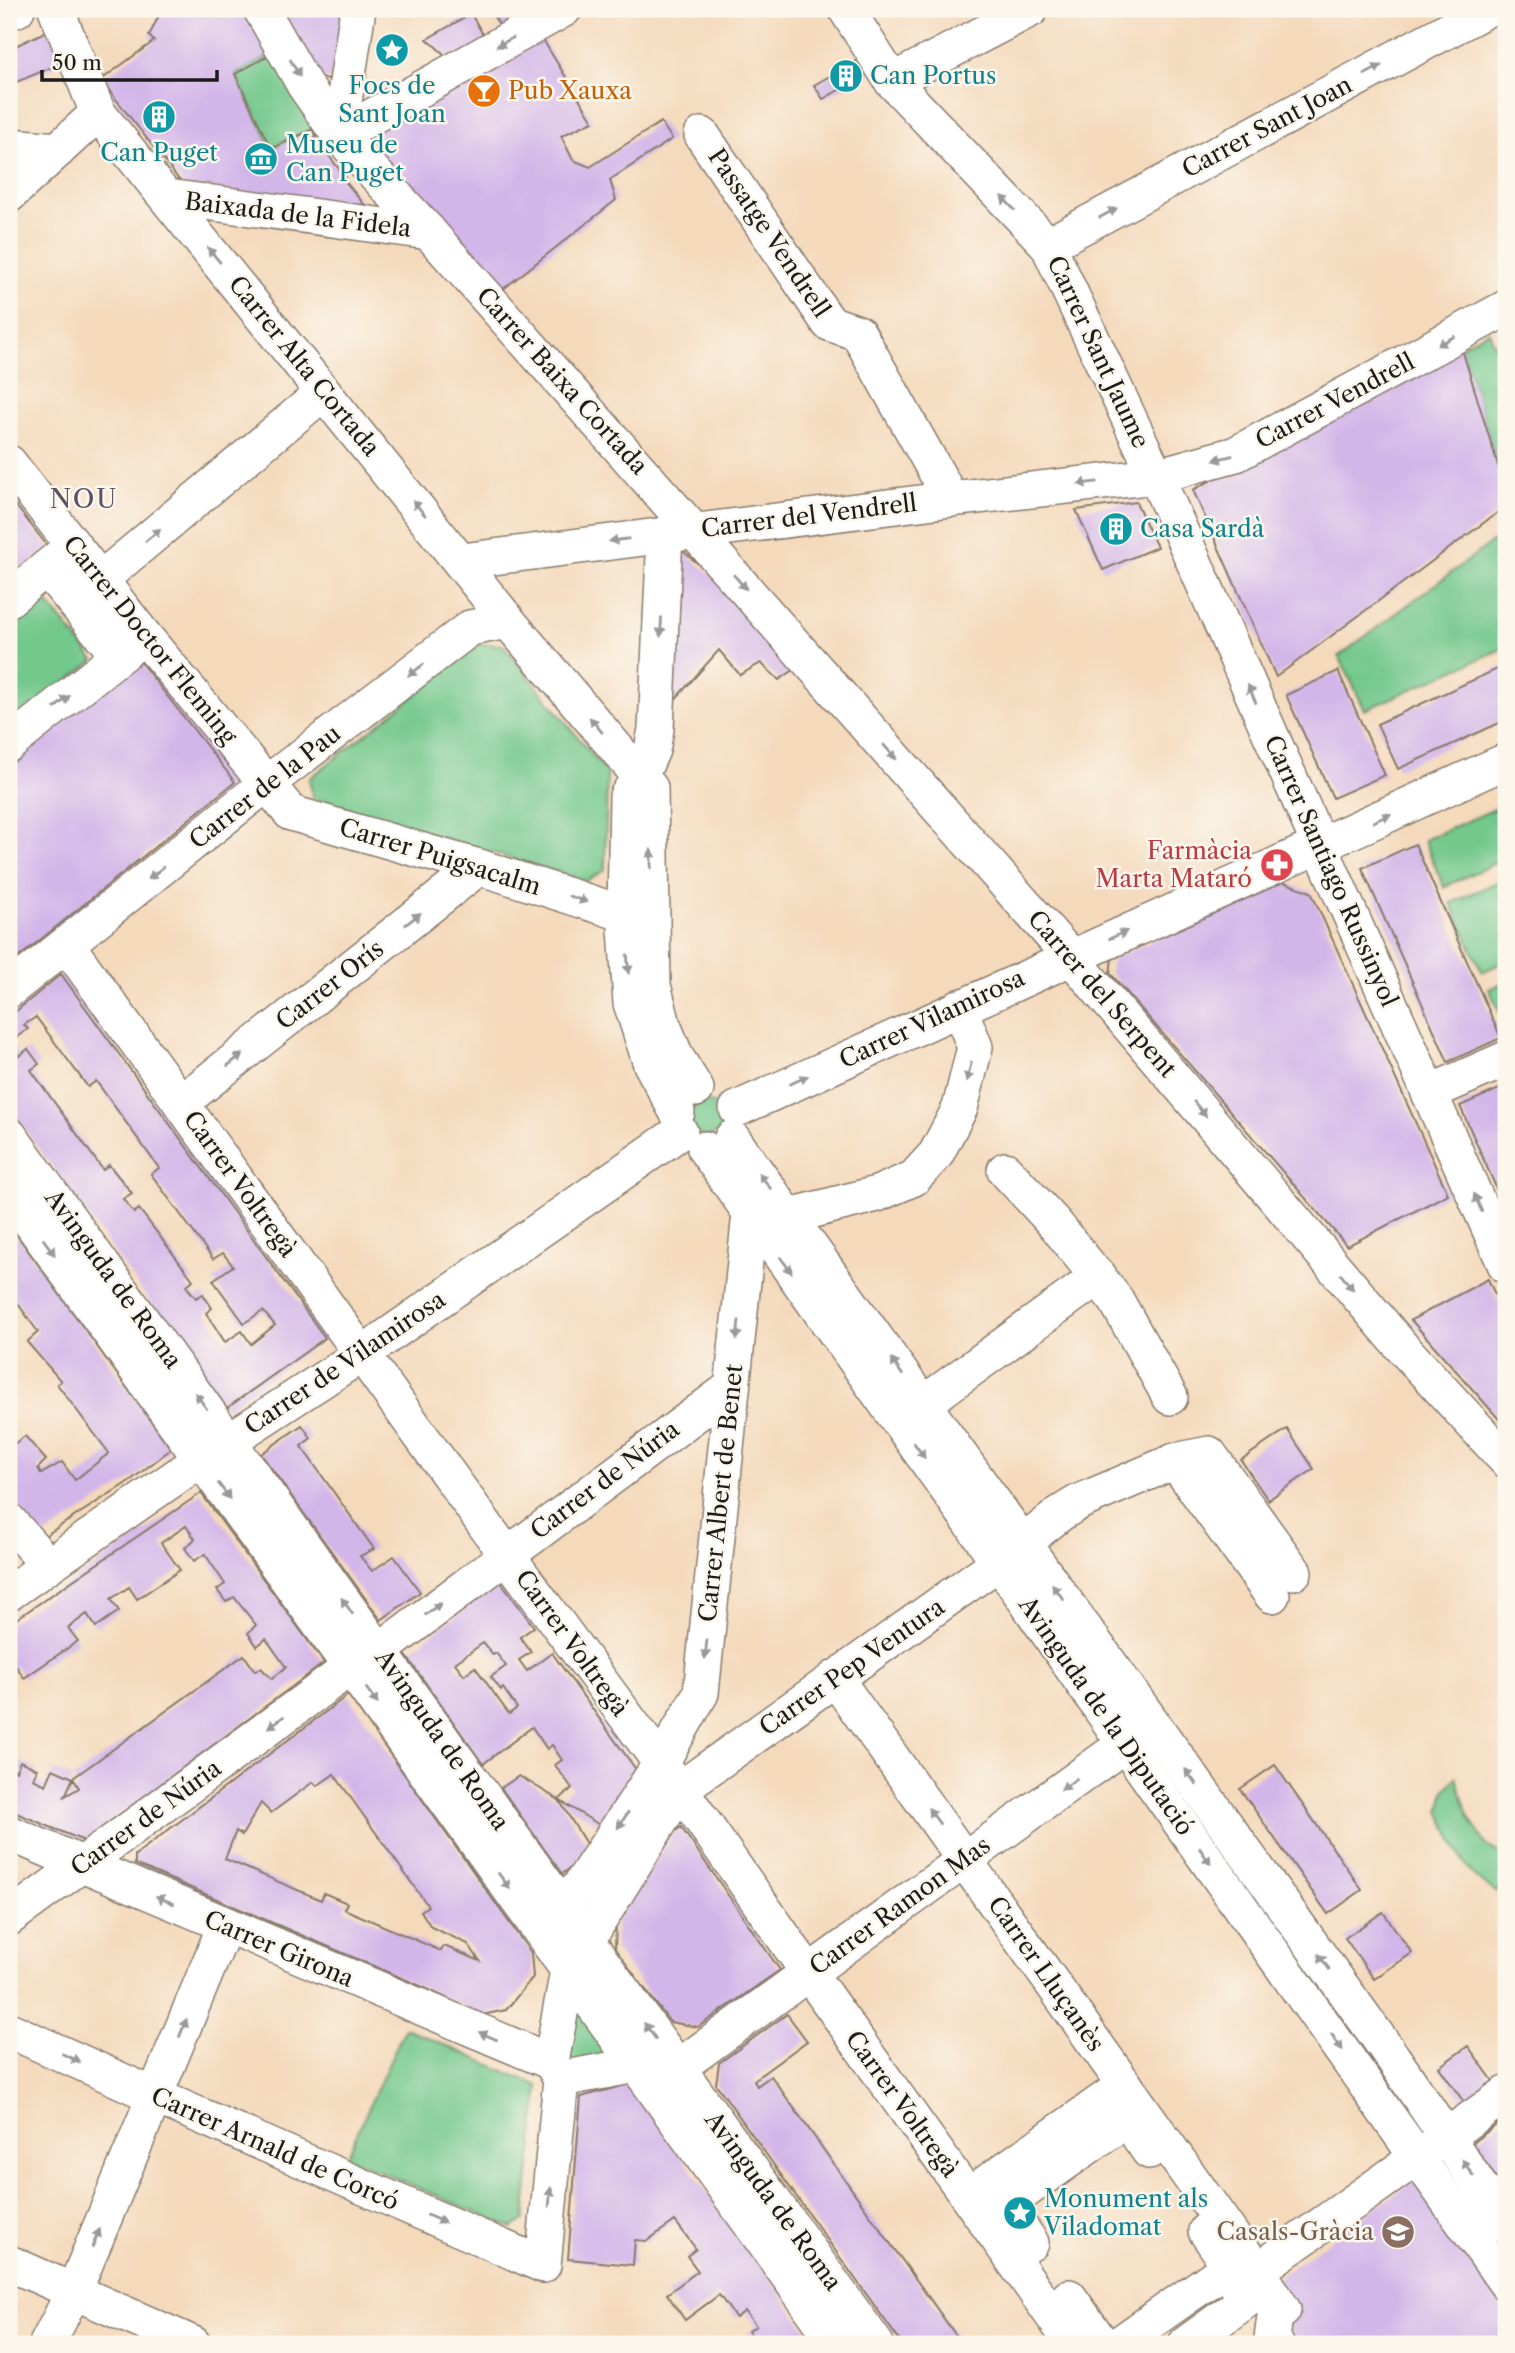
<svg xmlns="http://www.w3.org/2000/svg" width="1515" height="2353" viewBox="0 0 1515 2353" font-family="'Libre Caslon Text',serif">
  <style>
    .green { fill: #73c88c; stroke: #487254; stroke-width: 2 }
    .building { fill: #d3b6e9; fill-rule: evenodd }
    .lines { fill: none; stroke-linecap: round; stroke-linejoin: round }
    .minor-casing { stroke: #887a6c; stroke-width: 38 }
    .minor { stroke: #fff; stroke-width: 35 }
    .oneway { fill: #999 }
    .labels { text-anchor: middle; stroke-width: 5; stroke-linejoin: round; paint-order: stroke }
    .culture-label { font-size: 24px; fill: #0d838f; stroke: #fbf7ec; text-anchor: start }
    .food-label { font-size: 24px; fill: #c56008; stroke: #fbf7ec; text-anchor: start }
    .street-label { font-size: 24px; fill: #1c1c1c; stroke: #fbf7ec }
    .health-label { font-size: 24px; fill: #be3a42; stroke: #fbf7ec; text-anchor: end }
    .education-label { font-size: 24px; fill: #785e54; stroke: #fbf7ec; text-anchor: end }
    .neighbourhood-label { font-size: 26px; letter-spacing: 2px; fill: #5c5264; stroke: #fbf7ec }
  </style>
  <rect width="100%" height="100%" fill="#fbf7ec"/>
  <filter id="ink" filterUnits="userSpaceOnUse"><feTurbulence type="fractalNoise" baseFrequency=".0143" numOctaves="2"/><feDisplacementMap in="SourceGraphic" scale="14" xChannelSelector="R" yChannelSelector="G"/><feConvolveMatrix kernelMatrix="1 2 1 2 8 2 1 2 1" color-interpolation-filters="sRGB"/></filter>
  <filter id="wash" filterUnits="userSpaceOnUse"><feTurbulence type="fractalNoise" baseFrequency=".00686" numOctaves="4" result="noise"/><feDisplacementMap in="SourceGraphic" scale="28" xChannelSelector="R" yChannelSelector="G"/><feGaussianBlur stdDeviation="1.57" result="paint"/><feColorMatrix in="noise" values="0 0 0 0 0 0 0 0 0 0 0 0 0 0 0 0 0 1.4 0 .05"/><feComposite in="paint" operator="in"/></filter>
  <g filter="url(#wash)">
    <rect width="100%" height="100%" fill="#f4d9bb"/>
    <g class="green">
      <polygon points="275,52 296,90 313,129 271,149 235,74"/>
      <polygon points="1489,331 1505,372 1506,491 1461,346"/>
      <polygon points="1506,532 1506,647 1365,710 1339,656"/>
      <polygon points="40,593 94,660 9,730 9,618"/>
      <polygon points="480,644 503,645 607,773 605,870 586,881 313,798 309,779"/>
      <polygon points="1506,804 1506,858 1444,887 1424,840"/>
      <polygon points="1506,878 1506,961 1482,972 1451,903"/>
      <polygon points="1506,981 1506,1025 1489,989"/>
      <circle cx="707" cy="1119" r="17"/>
      <polygon points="1456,1777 1468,1815 1486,1845 1506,1857 1506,1895 1502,1888 1495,1892 1472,1874 1460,1856 1440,1811 1445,1790"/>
      <polygon points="576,1984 623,2056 567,2066"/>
      <polygon points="405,2028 539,2086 524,2220 512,2228 346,2157"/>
    </g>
    <g id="blocks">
      <g class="building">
        <polygon points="162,9 252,9 275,52 235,74 271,149 313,129 316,139 346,178 344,180 368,209 184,186 101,80 154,41 149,36"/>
        <polygon points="268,9 348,9 337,80 305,76"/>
        <polygon points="489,9 546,9 504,32"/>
        <polygon points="471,14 488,43 454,63 427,39"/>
        <polygon points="51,29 65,62 9,85 9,49"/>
        <polygon points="540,35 593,121 561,136 573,160 590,167 661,122 672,139 610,180 616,200 502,290 359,134"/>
        <polygon points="870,53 878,68 823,99 814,85"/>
        <polygon points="1461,346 1506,491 1505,507 1276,677 1193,490"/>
        <polygon points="9,497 49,548 9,581"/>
        <polygon points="1136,502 1157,547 1103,570 1076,510"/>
        <polygon points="679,548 753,609 801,665 779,680 761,663 740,675 719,650 671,704"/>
        <polygon points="138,659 235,782 9,965 9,763"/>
        <polygon points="1506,665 1506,720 1398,769 1377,724"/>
        <polygon points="1338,671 1385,775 1333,798 1286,695"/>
        <polygon points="1415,844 1501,1038 1448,1062 1362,868"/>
        <polygon points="1283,882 1311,892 1448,1194 1347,1246 1110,973 1112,959"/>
        <path d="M61,974l264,364 -98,70 -218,-301v-90zM36,1017l52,70 8,-6 63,87 -8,6 62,85 10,-6 10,13 -20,14 31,43 19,-12 12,14 -24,19 -9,-13 -17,11 -19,-29 6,-5 -9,-14 -7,4 -10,-12 7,-6 -54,-71 -5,4 -11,-14 9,-6 -23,-28 -6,5 -72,-100 8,-6 -11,-15 -9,7 -9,-14 18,-13 -4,-4z"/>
        <polygon points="1506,1086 1506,1210 1460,1106"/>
        <polygon points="9,1224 171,1449 131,1480 43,1537 9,1496 9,1437 14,1444 25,1436 46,1460 38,1468 41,1474 62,1462 75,1480 109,1453 57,1384 61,1381 27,1342 38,1332 9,1291"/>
        <polygon points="1488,1279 1506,1319 1506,1427 1411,1320"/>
        <polygon points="302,1425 311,1438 301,1446 374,1549 360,1556 372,1571 394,1556 420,1592 381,1620 261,1454"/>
        <polygon points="1287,1429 1314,1469 1268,1500 1241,1460"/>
        <polygon points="201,1493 324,1663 84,1841 9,1810 9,1768 16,1771 20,1761 37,1769 33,1779 46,1785 53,1769 73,1778 65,1796 79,1788 73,1778 244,1655 255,1671 261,1668 272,1679 286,1667 266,1639 257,1646 248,1633 256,1625 234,1597 226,1602 217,1590 225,1584 205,1554 194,1561 185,1548 195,1539 186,1526 161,1543 180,1570 137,1599 129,1587 111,1599 119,1611 96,1627 87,1614 68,1628 78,1641 24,1678 16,1666 9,1671 9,1624"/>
        <path d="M501,1582l33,45 -14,10 11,15 -12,8 8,11 25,-18 85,118 -36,55 -42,-26 13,-12 -17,-23 7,-5 -10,-15 -5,4 -15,-22 -49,37 -78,-110zM483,1643l10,12 3,-2 10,13 -15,11 10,13 2,-2 14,20 -8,6 -34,-47 -11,8 -9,-12z"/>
        <path d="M348,1695l183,258 2,24 -27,33 -24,5 -57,-27 -290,-124v-9zM334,1774l94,132 -7,5 10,16 37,17 12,17 -36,-15 -3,5 -97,-42 3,-6 -23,-10 -3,7 -96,-41 11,-28 6,4 19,-32 10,10 42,-31 4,4z"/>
        <polygon points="1275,1765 1362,1890 1328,1914 1240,1789"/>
        <polygon points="519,1776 559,1800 588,1847 576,1864 562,1874 501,1788"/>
        <polygon points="681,1827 780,1970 698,2027 670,2022 615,1949 616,1920 674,1832"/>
        <polygon points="1383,1912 1412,1953 1374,1979 1345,1938"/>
        <polygon points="787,2014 807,2041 754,2080 757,2086 771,2076 962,2344 902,2344 716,2084 719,2063"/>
        <polygon points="1468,2046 1493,2081 1464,2102 1439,2067"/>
        <polygon points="629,2084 817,2344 758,2344 748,2331 756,2326 745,2311 736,2318 719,2295 685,2320 667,2294 698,2271 687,2256 696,2249 675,2221 647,2241 635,2240 633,2265 568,2259 581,2097"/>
        <polygon points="1506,2118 1506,2192 1472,2143"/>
        <polygon points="1416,2179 1506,2307 1506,2344 1276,2344 1267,2285"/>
      </g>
    </g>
  </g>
  <g filter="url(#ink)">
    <use href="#blocks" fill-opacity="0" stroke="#887a6c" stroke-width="2"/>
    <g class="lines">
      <g class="minor-casing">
        <g id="minor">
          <polyline points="56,9 98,113 508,621"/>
          <polyline points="261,9 305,86 339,135 429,232 1070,956 1402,1347 1506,1460"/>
          <polyline points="846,9 892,81 1048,245 1156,476 1506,1266"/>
          <polyline points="9,12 17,9"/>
          <polyline points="892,81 1031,9"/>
          <polyline points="339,135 564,9"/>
          <polyline points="339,135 358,9"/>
          <polyline points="702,135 829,323 858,333 951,499"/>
          <polyline points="9,146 58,150"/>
          <polyline points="9,195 98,113"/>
          <polyline points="168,197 429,232"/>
          <polyline points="1048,245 1487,9"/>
          <polyline points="9,463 144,636 291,813 479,867 625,914"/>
          <polyline points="665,534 656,729 652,750 640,777 627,796 625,914 631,1003 651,1064 677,1112"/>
          <polyline points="462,561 951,499 1156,476 1236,454 1506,308"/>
          <polyline points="46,568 119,656"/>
          <polyline points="101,579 324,392"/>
          <polyline points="9,599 63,554"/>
          <polyline points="9,744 144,636"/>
          <polyline points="67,945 506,1554 680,1789 808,1972 1073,2344"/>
          <polyline points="9,990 266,784 470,628 508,621 650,788 653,985 663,1025 676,1057 696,1089"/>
          <polyline points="1429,1093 1506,1059"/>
          <polyline points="182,1102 479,867"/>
          <polyline points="737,1109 1506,761"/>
          <path d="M9,1135c290,402 577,807 867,1209"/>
          <polyline points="732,1138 1393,2058 1506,2225"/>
          <polyline points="705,1149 999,1562 1125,1744 1506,2283"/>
          <polyline points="1005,1170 1056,1225 1116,1300 1170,1397"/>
          <polyline points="9,1192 837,2344"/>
          <polyline points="790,1216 877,1194 914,1178 936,1154 960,1108 975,1047 959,1007"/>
          <polyline points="923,1404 1099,1276"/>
          <polyline points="1175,1461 1272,1595"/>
          <polyline points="9,1521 48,1565"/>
          <polyline points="9,1593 210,1453 362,1354 680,1132"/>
          <polyline points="379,1651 732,1387"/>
          <polyline points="835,1678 1257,2271"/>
          <polyline points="9,1833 551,2062"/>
          <polyline points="9,1918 351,1667"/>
          <polyline points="551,1930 661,1763 701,1693 750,1213"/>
          <polyline points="9,2030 155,2096 543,2265 561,2079 551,2062 568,1971 680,1789 999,1562 1061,1513 1079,1502 1175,1461 1209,1454 1294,1572"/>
          <polyline points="677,2068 1125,1744"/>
          <polyline points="561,2079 636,2065"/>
          <polyline points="968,2196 1125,2085"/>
          <polyline points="1031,2243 1005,2205 1127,2119 1149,2151"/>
          <polyline points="9,2263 193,2344"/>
          <polyline points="1237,2285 1506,2094"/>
          <polyline points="1069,2297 1102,2344"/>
          <polyline points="47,2344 74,2291 225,1926"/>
          <polyline points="1119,2344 1230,2266 1206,2231"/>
          <polyline points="1186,2344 1267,2285 1283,2310 1275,2316 1272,2339 1276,2344"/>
        </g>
      </g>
      <use href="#minor" class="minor"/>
    </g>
    <defs><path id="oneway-solid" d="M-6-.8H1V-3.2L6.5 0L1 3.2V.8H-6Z" transform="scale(1.75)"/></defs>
    <g class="oneway">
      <use href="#oneway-solid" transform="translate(505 42) rotate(151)"/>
      <use href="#oneway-solid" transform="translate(295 68) rotate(61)"/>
      <use href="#oneway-solid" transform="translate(1373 70) rotate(-28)"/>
      <use href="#oneway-solid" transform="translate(1008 203) rotate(-134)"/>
      <use href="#oneway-solid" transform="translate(1108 213) rotate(-28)"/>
      <use href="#oneway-solid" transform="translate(214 255) rotate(-129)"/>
      <use href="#oneway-solid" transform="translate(1446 341) rotate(152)"/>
      <use href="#oneway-solid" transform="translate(1223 458) rotate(165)"/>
      <use href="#oneway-solid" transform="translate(1088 483) rotate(174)"/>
      <use href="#oneway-solid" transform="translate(419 508) rotate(-129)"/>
      <use href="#oneway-solid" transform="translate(153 535) rotate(-40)"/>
      <use href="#oneway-solid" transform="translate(619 540) rotate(172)"/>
      <use href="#oneway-solid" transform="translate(740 582) rotate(49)"/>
      <use href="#oneway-solid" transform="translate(661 627) rotate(93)"/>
      <use href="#oneway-solid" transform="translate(416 670) rotate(143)"/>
      <use href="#oneway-solid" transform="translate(1252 694) rotate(-114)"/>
      <use href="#oneway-solid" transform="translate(62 702) rotate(-39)"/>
      <use href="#oneway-solid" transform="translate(596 725) rotate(-130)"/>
      <use href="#oneway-solid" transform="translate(890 752) rotate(49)"/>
      <use href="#oneway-solid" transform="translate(1382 818) rotate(-25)"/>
      <use href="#oneway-solid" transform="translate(651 859) rotate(-91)"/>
      <use href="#oneway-solid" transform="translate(156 873) rotate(141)"/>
      <use href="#oneway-solid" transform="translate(578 899) rotate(18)"/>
      <use href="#oneway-solid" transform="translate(413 919) rotate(-38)"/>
      <use href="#oneway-solid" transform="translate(1118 935) rotate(-24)"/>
      <use href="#oneway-solid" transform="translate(628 964) rotate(86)"/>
      <use href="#oneway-solid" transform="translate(235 1060) rotate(-38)"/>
      <use href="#oneway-solid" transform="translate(969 1072) rotate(104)"/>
      <use href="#oneway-solid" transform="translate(799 1080) rotate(-25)"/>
      <use href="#oneway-solid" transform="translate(1200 1109) rotate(50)"/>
      <use href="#oneway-solid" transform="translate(765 1181) rotate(-126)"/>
      <use href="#oneway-solid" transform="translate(1478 1203) rotate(-114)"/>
      <use href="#oneway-solid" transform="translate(49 1247) rotate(54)"/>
      <use href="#oneway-solid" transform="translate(786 1265) rotate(54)"/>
      <use href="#oneway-solid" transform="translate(1347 1282) rotate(50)"/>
      <use href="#oneway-solid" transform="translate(738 1330) rotate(96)"/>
      <use href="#oneway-solid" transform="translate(897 1367) rotate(-125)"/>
      <use href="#oneway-solid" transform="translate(201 1401) rotate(-126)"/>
      <use href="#oneway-solid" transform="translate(919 1450) rotate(54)"/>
      <use href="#oneway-solid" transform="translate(224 1491) rotate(54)"/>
      <use href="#oneway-solid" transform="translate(1058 1592) rotate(-126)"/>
      <use href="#oneway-solid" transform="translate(347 1606) rotate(-125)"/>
      <use href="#oneway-solid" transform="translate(433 1609) rotate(-37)"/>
      <use href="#oneway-solid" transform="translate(706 1649) rotate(96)"/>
      <use href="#oneway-solid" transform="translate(372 1696) rotate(54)"/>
      <use href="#oneway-solid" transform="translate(276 1722) rotate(144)"/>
      <use href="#oneway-solid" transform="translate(1191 1777) rotate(-126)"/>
      <use href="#oneway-solid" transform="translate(1069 1784) rotate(144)"/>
      <use href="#oneway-solid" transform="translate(934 1816) rotate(-126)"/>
      <use href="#oneway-solid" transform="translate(623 1820) rotate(123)"/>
      <use href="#oneway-solid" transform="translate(1205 1856) rotate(55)"/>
      <use href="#oneway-solid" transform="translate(504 1881) rotate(54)"/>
      <use href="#oneway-solid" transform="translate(165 1900) rotate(-157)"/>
      <use href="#oneway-solid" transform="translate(1324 1962) rotate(-126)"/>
      <use href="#oneway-solid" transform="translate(183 2028) rotate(-68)"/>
      <use href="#oneway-solid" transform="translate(650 2031) rotate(-126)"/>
      <use href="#oneway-solid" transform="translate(488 2036) rotate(-157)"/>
      <use href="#oneway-solid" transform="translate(1337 2042) rotate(55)"/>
      <use href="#oneway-solid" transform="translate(71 2058) rotate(25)"/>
      <use href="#oneway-solid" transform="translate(1468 2168) rotate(-124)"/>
      <use href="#oneway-solid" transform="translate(550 2197) rotate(-85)"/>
      <use href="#oneway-solid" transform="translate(436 2219) rotate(24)"/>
      <use href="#oneway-solid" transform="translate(96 2238) rotate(-67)"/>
    </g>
  </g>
  <defs>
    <g id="sight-disc" transform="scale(1.75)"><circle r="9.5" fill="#0f9aa8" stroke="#fbf7ec"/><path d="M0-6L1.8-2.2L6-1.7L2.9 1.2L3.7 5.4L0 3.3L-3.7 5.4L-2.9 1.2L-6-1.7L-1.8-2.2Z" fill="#fff"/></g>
    <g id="building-disc" transform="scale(1.75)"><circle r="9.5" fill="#0f9aa8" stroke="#fbf7ec"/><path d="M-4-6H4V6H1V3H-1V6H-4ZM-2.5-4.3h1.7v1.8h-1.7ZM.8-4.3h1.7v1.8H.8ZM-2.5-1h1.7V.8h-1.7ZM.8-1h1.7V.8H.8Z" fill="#fff"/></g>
    <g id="bar-disc" transform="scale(1.75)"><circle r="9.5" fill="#e8710a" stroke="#fbf7ec"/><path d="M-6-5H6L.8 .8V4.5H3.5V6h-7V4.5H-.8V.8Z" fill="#fff"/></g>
    <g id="museum-disc" transform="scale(1.75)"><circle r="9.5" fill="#0f9aa8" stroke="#fbf7ec"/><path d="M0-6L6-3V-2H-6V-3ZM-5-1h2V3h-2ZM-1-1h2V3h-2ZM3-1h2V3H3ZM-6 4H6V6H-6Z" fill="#fff"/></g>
    <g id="pharmacy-disc" transform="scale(1.75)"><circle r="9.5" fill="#e0444e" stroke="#fbf7ec"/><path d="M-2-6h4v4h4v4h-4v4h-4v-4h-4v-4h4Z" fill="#fff"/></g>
    <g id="school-disc" transform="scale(1.75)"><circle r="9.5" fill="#8d6e63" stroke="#fbf7ec"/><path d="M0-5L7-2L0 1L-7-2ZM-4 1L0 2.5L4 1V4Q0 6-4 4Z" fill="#fff"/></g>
  </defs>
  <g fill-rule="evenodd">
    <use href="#sight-disc" x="392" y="50"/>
    <use href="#building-disc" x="846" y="76"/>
    <use href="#bar-disc" x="484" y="91"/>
    <use href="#building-disc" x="159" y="117"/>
    <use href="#museum-disc" x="261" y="159"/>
    <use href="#building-disc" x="1116" y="529"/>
    <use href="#pharmacy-disc" x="1277" y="865"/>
    <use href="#sight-disc" x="1020" y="2213"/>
    <use href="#school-disc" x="1398" y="2232"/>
  </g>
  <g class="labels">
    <g class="culture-label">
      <text x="870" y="84">Can Portus</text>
      <text x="392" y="94" text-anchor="middle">Focs de<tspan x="392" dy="28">Sant Joan</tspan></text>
      <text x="286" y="153">Museu de<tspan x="286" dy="28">Can Puget</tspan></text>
      <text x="159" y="161" text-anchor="middle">Can Puget</text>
      <text x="1140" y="537">Casa Sardà</text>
      <text x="1044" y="2207">Monument als<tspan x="1044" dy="28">Viladomat</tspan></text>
    </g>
    <g class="food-label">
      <text x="508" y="99">Pub Xauxa</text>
    </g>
    <g class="street-label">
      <text transform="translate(1267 127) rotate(-28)" y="8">Carrer Sant Joan</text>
      <text transform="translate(298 215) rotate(7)" y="8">Baixada de la Fidela</text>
      <text transform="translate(769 233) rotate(56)" y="8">Passatge Vendrell</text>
      <text transform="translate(1098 352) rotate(65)" y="8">Carrer Sant Jaume</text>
      <text transform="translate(304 366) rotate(51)" y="8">Carrer Alta Cortada</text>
      <text transform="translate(562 381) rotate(48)" y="8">Carrer Baixa Cortada</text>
      <text transform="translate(1335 401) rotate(-28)" y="8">Carrer Vendrell</text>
      <text transform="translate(809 516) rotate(-7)" y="8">Carrer del Vendrell</text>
      <text transform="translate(150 640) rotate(51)" y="8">Carrer Doctor Fleming</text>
      <text transform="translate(265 787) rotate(-38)" y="8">Carrer de la Pau</text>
      <text transform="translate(440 857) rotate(17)" y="8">Carrer Puigsacalm</text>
      <text transform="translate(1331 871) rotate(66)" y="8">Carrer Santiago Russinyol</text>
      <text transform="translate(330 985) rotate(-38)" y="8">Carrer Orís</text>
      <text transform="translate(1102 994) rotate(49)" y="8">Carrer del Serpent</text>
      <text transform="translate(932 1019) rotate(-25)" y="8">Carrer Vilamirosa</text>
      <text transform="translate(240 1184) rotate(54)" y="8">Carrer Voltregà</text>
      <text transform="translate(113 1279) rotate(54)" y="8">Avinguda de Roma</text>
      <text transform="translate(345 1363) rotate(-34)" y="8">Carrer de Vilamirosa</text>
      <text transform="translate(605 1480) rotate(-37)" y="8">Carrer de Núria</text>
      <text transform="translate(721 1493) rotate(-84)" y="8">Carrer Albert de Benet</text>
      <text transform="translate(572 1643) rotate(54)" y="8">Carrer Voltregà</text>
      <text transform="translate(852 1667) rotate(-35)" y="8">Carrer Pep Ventura</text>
      <text transform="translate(1106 1716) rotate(55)" y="8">Avinguda de la Diputació</text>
      <text transform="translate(442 1740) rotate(55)" y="8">Avinguda de Roma</text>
      <text transform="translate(146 1818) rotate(-36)" y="8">Carrer de Núria</text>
      <text transform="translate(900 1906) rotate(-36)" y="8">Carrer Ramon Mas</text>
      <text transform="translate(279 1949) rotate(23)" y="8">Carrer Girona</text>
      <text transform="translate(1046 1974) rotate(55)" y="8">Carrer Lluçanès</text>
      <text transform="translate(902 2104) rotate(54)" y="8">Carrer Voltregà</text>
      <text transform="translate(275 2149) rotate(24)" y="8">Carrer Arnald de Corcó</text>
      <text transform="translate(773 2201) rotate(54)" y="8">Avinguda de Roma</text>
    </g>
    <g class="health-label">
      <text x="1252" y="859">Farmàcia<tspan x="1252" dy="28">Marta Mataró</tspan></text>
    </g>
    <g class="education-label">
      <text x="1374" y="2240">Casals-Gràcia</text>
    </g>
    <g class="neighbourhood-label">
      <text x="84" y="508">NOU</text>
    </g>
  </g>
  <rect width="1515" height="2353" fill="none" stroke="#fbf7ec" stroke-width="35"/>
  <path d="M42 70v10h175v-10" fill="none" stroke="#1c1c1c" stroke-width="3.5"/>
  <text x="52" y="70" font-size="21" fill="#1c1c1c" stroke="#fbf7ec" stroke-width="5" paint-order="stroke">50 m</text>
</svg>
